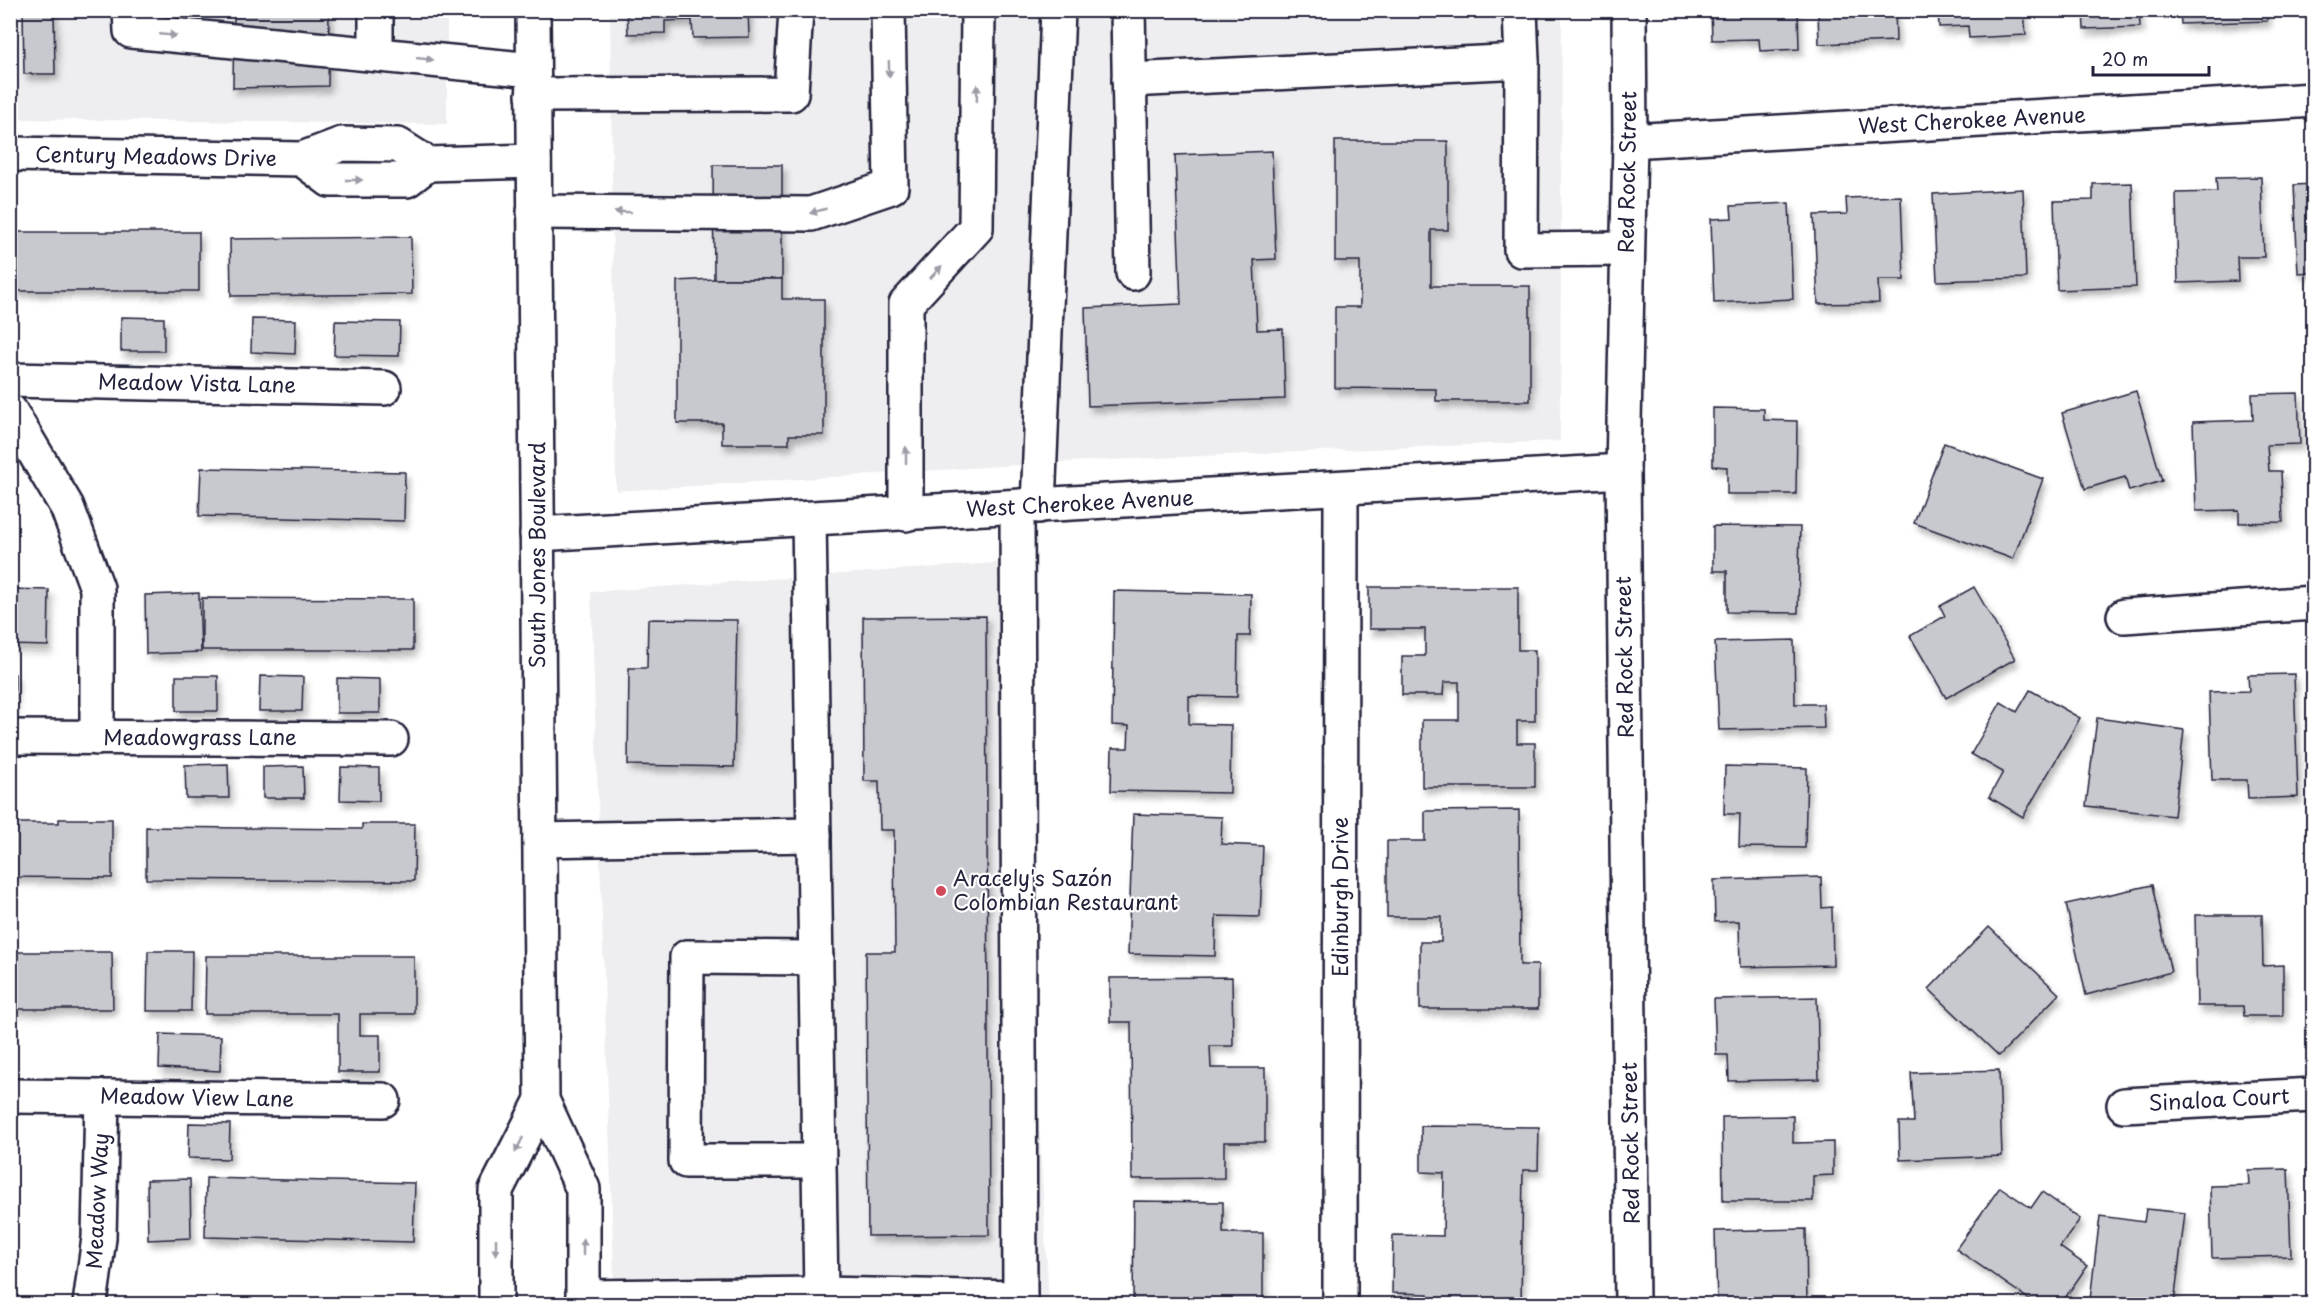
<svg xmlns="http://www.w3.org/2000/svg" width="2324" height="1315" viewBox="0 0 2324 1315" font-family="'Playpen Sans',sans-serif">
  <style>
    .built { fill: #eeeef1 }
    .building { fill: #c8c8cf; stroke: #22223b; stroke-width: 1.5; filter: url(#shadow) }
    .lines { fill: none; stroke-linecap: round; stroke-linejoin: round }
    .minor-casing { stroke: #22223b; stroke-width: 38 }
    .major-casing { stroke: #22223b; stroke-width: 38 }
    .minor { stroke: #fff; stroke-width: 33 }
    .major { stroke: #fff; stroke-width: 33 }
    .oneway { fill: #9c9ca7 }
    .poi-dot { fill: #d1495b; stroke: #fff; stroke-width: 2 }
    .labels { text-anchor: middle; stroke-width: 4.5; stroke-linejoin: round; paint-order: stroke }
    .street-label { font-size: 21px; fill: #22223b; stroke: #fff }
    .poi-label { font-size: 21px; fill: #22223b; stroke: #fff; text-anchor: start }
  </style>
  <defs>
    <filter id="shadow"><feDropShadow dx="3.5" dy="6" stdDeviation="3" flood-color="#0004"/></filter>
  </defs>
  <rect width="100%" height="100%" fill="#fff"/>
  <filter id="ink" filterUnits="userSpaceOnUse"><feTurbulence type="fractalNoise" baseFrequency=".0167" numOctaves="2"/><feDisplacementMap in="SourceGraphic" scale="12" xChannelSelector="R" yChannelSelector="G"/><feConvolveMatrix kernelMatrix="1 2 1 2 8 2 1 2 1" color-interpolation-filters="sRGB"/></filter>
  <g filter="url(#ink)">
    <g class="built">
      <polygon points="11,11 447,11 447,124 11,119"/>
      <polygon points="610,11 1562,11 1560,441 1063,462 616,491"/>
      <polygon points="1008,562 1049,1304 615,1304 591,592"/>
    </g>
    <g class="building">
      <polygon points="23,10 54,10 55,74 24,74"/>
      <polygon points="234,10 329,10 328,86 233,88"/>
      <polygon points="627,10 748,10 749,37 693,38 692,20 665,21 665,33 628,34"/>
      <polygon points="1711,10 1798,10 1799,49 1760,51 1759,39 1712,40"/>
      <polygon points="1818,10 1895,10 1896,41 1819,44"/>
      <polygon points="1938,10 2024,10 2026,35 1969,38 1968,26 1939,27"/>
      <polygon points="2083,10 2139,10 2140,27 2084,29"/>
      <polygon points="2180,10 2267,10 2267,21 2181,24"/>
      <polygon points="1335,141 1448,141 1448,230 1431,230 1431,286 1530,286 1530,401 1436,401 1436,389 1335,388 1335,307 1360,307 1360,261 1335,261"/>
      <polygon points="1272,151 1276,259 1254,260 1257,330 1283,329 1285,399 1088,406 1085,308 1181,304 1175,155"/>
      <polygon points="713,165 782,165 782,279 714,279"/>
      <polygon points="2261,177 2264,257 2237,257 2238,281 2178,283 2176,193 2217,192 2216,178"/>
      <polygon points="2132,183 2136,287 2057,290 2054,201 2093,200 2093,184"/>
      <polygon points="2314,184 2314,272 2298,273 2294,185"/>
      <polygon points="2023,189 2026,278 1937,281 1933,194"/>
      <polygon points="1901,196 1904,280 1878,280 1879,303 1818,304 1814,215 1847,214 1846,198"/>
      <polygon points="1789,203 1793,299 1714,303 1711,219 1732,218 1731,206"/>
      <rect x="12" y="232" width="187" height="59"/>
      <polygon points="411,237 412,294 231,296 230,239"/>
      <polygon points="714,279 782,279 782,299 824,299 824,435 789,435 789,444 722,444 722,423 677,423 677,281"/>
      <polygon points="121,317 164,318 164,351 121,351"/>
      <polygon points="252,319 296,320 295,354 251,352"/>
      <polygon points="335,321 400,322 399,356 334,355"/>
      <polygon points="2136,391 2162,481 2129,491 2125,477 2085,489 2062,413"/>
      <polygon points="2298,393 2300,444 2267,445 2269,471 2281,471 2283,522 2239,523 2239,510 2196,511 2193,422 2253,420 2252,394"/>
      <polygon points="1713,408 1764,409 1764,420 1797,421 1796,494 1727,494 1727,467 1713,466"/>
      <polygon points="2309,431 2314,431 2312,518"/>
      <polygon points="1944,443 2043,479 2013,559 1914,523"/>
      <polygon points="201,468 405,472 404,521 199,516"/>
      <polygon points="1713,526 1800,527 1798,613 1727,612 1727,571 1713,571"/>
      <polygon points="1369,587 1518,587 1518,650 1535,650 1535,721 1517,721 1517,743 1535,743 1535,787 1422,787 1422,720 1459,720 1459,682 1444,682 1443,695 1402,695 1402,656 1425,656 1425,629 1369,629"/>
      <polygon points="1974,587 2015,659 1946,698 1910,636 1945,616 1940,606"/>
      <polygon points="10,589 49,590 48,646 10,645"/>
      <polygon points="1114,591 1251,594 1250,636 1238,636 1237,697 1189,696 1189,724 1231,725 1230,793 1111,791 1112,748 1128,748 1129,726 1112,725"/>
      <polygon points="199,593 201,652 146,654 145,595"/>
      <polygon points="202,598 413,599 413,650 202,650"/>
      <polygon points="986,616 989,1235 868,1236 866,952 895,952 894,830 880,830 879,781 864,781 863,617"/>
      <polygon points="648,619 737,620 734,767 628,765 629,668 647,668"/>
      <polygon points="1794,640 1795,704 1823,704 1824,728 1719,730 1715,642"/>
      <polygon points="10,674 15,674 14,709 10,709"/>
      <polygon points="2294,674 2298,797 2248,799 2247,780 2212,780 2209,692 2249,691 2248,675"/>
      <rect x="176" y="676" width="42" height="35"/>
      <polygon points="260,676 303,677 302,711 259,711"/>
      <polygon points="337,678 380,679 380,713 337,713"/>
      <polygon points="2030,690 2080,718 2023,817 1989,797 2003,772 1971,754 2001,702 2017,712"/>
      <polygon points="2097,718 2184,730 2174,816 2086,806"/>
      <polygon points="228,764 229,798 186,798 185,765"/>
      <polygon points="303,766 304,798 263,798 263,767"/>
      <polygon points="1725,766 1807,768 1805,848 1739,847 1740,814 1724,814"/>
      <polygon points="341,767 379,768 379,801 340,800"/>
      <polygon points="1519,810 1520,965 1538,965 1538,1009 1420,1009 1420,942 1441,942 1441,917 1387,917 1387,841 1425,841 1425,811"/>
      <polygon points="1133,814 1222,817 1221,844 1263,846 1260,917 1216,916 1215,956 1128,954"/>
      <polygon points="59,819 112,819 112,878 10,877 10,823 59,823"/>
      <polygon points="362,824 415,824 414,881 146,879 146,827 362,829"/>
      <polygon points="1821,877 1822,908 1832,907 1833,965 1740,967 1739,921 1715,922 1714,880"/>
      <polygon points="2152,885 2171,972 2086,995 2066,904"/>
      <polygon points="2195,915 2262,915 2263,966 2283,965 2283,1016 2244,1016 2243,1006 2197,1006"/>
      <polygon points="1989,927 2059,994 1999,1056 1929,989"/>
      <polygon points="2311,927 2314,927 2314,999 2313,999"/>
      <polygon points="148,951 192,951 191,1011 147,1011"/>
      <polygon points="10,952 112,952 113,1009 10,1009"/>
      <polygon points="206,956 414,956 414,1014 360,1014 360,1035 380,1035 380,1072 338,1072 338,1014 205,1014"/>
      <polygon points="1232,977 1233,1046 1210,1046 1211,1068 1265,1068 1265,1142 1224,1142 1224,1178 1132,1179 1131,1022 1110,1022 1110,978"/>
      <polygon points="1817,997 1819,1079 1729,1081 1728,1055 1716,1055 1714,999"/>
      <polygon points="160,1034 221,1036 220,1071 159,1068"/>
      <polygon points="1999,1070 2002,1156 1900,1160 1899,1122 1914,1122 1911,1073"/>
      <polygon points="1793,1116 1793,1143 1833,1142 1833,1175 1813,1176 1813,1201 1723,1201 1722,1117"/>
      <polygon points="189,1123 230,1124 229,1159 188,1158"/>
      <polygon points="1421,1126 1539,1127 1538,1170 1523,1170 1521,1304 1428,1304 1428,1294 1392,1293 1393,1235 1443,1236 1444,1173 1421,1172"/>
      <polygon points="2288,1169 2291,1256 2212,1258 2210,1186 2249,1185 2248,1170"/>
      <polygon points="206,1178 415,1183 413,1242 205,1237"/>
      <polygon points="190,1179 191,1238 148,1240 147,1180"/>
      <polygon points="2000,1187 2031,1208 2042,1192 2080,1219 2060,1247 2087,1266 2061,1304 2036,1304 1956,1249"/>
      <polygon points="1134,1201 1223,1202 1223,1233 1263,1233 1263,1304 1133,1304"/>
      <polygon points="2146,1209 2185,1213 2174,1304 2123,1304 2090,1300 2100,1216 2144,1222"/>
      <polygon points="1806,1229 1807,1304 1717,1304 1715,1231"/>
    </g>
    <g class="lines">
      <g class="minor-casing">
        <g id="minor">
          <polyline points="130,10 131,31 533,70"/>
          <polyline points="376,10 376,54"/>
          <polyline points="1128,10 1133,273"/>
          <polyline points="1520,10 1522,61"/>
          <polyline points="1629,10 1630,141 1623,471 1632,1304"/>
          <polyline points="1129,80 1522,61 1521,250 1626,249"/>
          <polyline points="533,95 791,94 796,10"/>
          <polyline points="1630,141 2314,100"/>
          <polyline points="10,154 302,159 342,144 398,145 428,164 534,161"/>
          <polyline points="302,159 330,180 407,180 428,164"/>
          <polyline points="534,212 811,214 891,187 888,10"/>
          <polyline points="10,380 384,388"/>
          <polyline points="10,411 67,507 97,588 97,738"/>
          <polyline points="1038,506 1058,10"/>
          <polyline points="1017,507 1020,1298"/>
          <polyline points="906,514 906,304 976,228 978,10"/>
          <polyline points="537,534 1623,471"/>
          <polyline points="2124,616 2314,603"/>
          <polyline points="10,737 391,739"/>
          <polyline points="540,840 814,835"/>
          <polyline points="816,958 687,957 686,1161 819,1161"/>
          <polyline points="10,1096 383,1100"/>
          <polyline points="2124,1105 2314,1095"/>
          <polyline points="821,1294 1020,1298 1020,1304"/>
          <polyline points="583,1297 821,1294 809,519"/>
          <polyline points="90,1304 99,1238 102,1097"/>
          <polyline points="1340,1304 1341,489"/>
        </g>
      </g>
      <g class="major-casing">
        <g id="major">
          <polyline points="533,10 542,1100 583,1189 583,1304"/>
          <polyline points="496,1304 496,1190 542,1100"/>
        </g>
      </g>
      <use href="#minor" class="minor"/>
      <use href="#major" class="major"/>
    </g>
    <defs><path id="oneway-solid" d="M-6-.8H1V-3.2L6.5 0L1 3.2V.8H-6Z" transform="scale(1.5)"/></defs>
    <g class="oneway">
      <use href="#oneway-solid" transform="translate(168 35) rotate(5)"/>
      <use href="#oneway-solid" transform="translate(425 59) rotate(6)"/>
      <use href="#oneway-solid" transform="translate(889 69) rotate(89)"/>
      <use href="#oneway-solid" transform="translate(977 93) rotate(-89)"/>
      <use href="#oneway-solid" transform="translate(354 180)"/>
      <use href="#oneway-solid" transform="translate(818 211) rotate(164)"/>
      <use href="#oneway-solid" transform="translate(623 212) rotate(-179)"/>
      <use href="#oneway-solid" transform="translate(936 272) rotate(-47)"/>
      <use href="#oneway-solid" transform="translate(906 455) rotate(-90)"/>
      <use href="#oneway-solid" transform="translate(519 1145) rotate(117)"/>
      <use href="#oneway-solid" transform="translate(496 1247) rotate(90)"/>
      <use href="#oneway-solid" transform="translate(583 1247) rotate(-90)"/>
    </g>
  </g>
  <circle class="poi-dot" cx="941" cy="891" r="6"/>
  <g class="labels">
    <g class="street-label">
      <text transform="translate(1972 121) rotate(-3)" y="7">West Cherokee Avenue</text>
      <text transform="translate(156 157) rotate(1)" y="7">Century Meadows Drive</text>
      <text transform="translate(1628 172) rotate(-89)" y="7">Red Rock Street</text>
      <text transform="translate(197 384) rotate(1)" y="7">Meadow Vista Lane</text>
      <text transform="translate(1080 504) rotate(-3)" y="7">West Cherokee Avenue</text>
      <text transform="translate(538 555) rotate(-90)" y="7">South Jones Boulevard</text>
      <text transform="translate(1625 657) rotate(-91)" y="7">Red Rock Street</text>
      <text x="200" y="745">Meadowgrass Lane</text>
      <text transform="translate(1341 897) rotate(-90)" y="7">Edinburgh Drive</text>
      <text transform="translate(197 1098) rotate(1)" y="7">Meadow View Lane</text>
      <text transform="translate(2219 1100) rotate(-3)" y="7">Sinaloa Court</text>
      <text transform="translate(1631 1143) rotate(-91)" y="7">Red Rock Street</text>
      <text transform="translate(98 1201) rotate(-87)" y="7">Meadow Way</text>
    </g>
    <g class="poi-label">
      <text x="953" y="886">Aracely's Sazón<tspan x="953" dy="24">Colombian Restaurant</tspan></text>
    </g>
  </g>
  <rect width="2324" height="1315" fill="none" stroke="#fff" stroke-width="36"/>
  <rect x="18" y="18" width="2288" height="1279" fill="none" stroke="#22223b" stroke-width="2" filter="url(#ink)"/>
  <path d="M2093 66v9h116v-9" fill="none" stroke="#22223b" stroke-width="3"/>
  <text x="2102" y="66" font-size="18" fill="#22223b" stroke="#ffffff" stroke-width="4.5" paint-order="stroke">20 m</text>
</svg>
